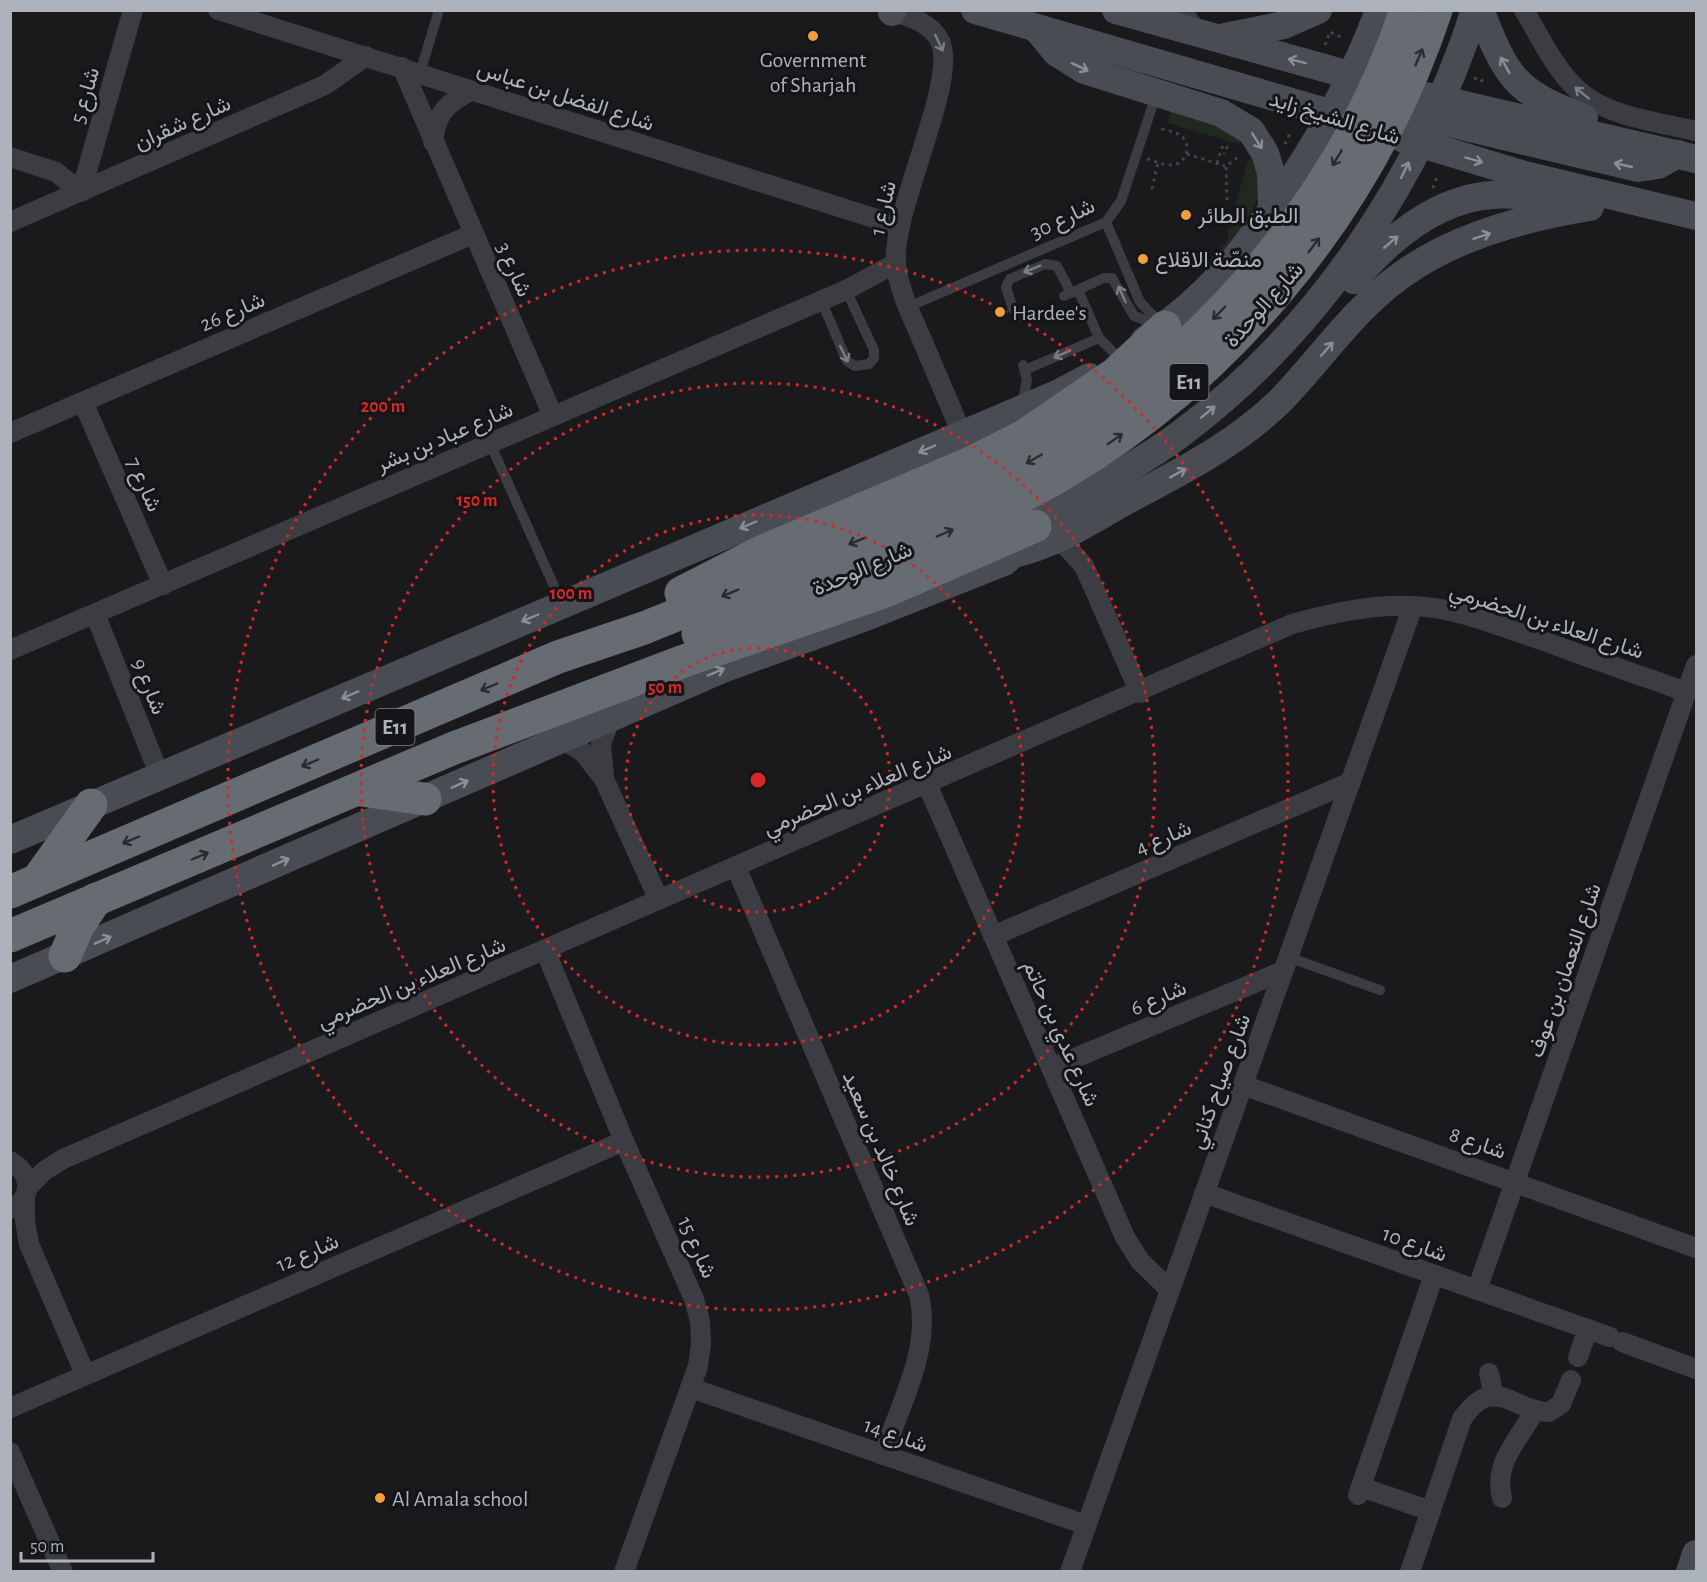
<svg xmlns="http://www.w3.org/2000/svg" width="1707" height="1582" viewBox="0 0 1707 1582" font-family="'Alegreya Sans',Vazirmatn,sans-serif">
  <style>
    .grass { fill: #202820 }
    .lines { fill: none; stroke-linecap: round; stroke-linejoin: round }
    .path { stroke: #414449; stroke-width: 3; stroke-dasharray: 3 4.5; stroke-linecap: butt }
    .lane { stroke: #3b3d42; stroke-width: 10 }
    .street { stroke: #3b3d42; stroke-width: 20 }
    .secondary { stroke: #494c52; stroke-width: 28 }
    .highway { stroke: #676c72; stroke-width: 33 }
    .highway-bridge { stroke: #676c72; stroke-width: 33 }
    .oneway { stroke: #7a7e85 }
    .oneway2 { stroke: #2a2b2e }
    .oneway3 { stroke: #8a8f97 }
    .ring { fill: none; stroke: #d62828; stroke-width: 3; stroke-dasharray: 3 6 }
    .poi-dot { fill: #f19e3e; stroke: #151518; stroke-width: 2 }
    .labels { text-anchor: middle; stroke-width: 6; stroke-linejoin: round; paint-order: stroke }
    .shield { fill: #151518; stroke: #7f848b; stroke-width: 1.5 }
    .shield-label { font-size: 21px; font-weight: bold; fill: #adb3bc }
    .poi-label { font-size: 22px; fill: #adb3bc; stroke: #151518; text-anchor: start }
    .street-label { font-size: 22px; fill: #adb3bc; stroke: #151518 }
    .centre { fill: #d62828; stroke: #151518; stroke-width: 3 }
    .ring-label { font-size: 18px; text-anchor: middle; font-weight: bold; fill: #d62828; stroke: #151518; stroke-width: 6; stroke-linejoin: round; paint-order: stroke }
  </style>
  <rect width="100%" height="100%" fill="#1a1a1d"/>
  <g class="grass">
    <polygon points="1171,110 1209,121 1247,139 1238,144 1168,123"/>
    <path d="M1253,158c20,43 -15,76 -42,107l-4,-3 21,-22 -1,-9 7,-8 1,-17 13,-46z"/>
  </g>
  <g class="lines">
    <g class="path">
      <polyline points="1325,45 1330,32 1343,38"/>
      <polyline points="1474,78 1482,80 1479,86"/>
      <polyline points="1285,144 1291,131"/>
      <polyline points="1187,154 1225,166"/>
      <path d="M1147,159c8,2 17,6 24,6 15,0 22,-20 10,-29 -6,-5 -16,-6 -24,-8"/>
      <polyline points="1217,163 1223,145 1227,147 1224,154"/>
      <polyline points="1433,188 1437,176"/>
      <polyline points="1152,189 1158,162"/>
      <polyline points="1227,200 1226,166 1240,156"/>
    </g>
    <g class="lane">
      <polyline points="420,73 439,10"/>
      <polyline points="1106,222 1140,302 1160,323"/>
      <polyline points="1078,290 1099,338 1119,358"/>
      <polyline points="1064,296 1104,278 1112,278 1134,316 1159,325"/>
      <polyline points="821,300 847,361 855,366 869,364 874,358 874,350 846,290"/>
      <polyline points="908,307 1106,222 1121,201 1156,95"/>
      <polyline points="1013,309 1006,287 1010,279 1045,264 1057,266 1071,293"/>
      <polyline points="1025,370 1099,338"/>
      <polyline points="1022,405 1027,380 1023,365"/>
      <polyline points="490,443 562,604"/>
      <polyline points="1288,957 1380,990"/>
    </g>
    <g class="street">
      <polyline points="218,10 899,226"/>
      <path d="M888,10c19,6 40,11 51,29 22,38 -48,170 -43,225 3,27 16,53 27,78 13,30 26,61 39,92"/>
      <polyline points="1181,10 1200,35"/>
      <path d="M1524,10c16,27 31,60 55,81 29,26 80,31 117,40"/>
      <polyline points="402,67 553,416"/>
      <path d="M433,142c3,-28 13,-39 38,-51"/>
      <polyline points="10,157 56,172 81,192 133,10"/>
      <polyline points="10,222 325,85 366,56"/>
      <polyline points="83,402 163,585"/>
      <polyline points="10,433 473,234"/>
      <polyline points="1053,540 1067,547 1084,566 1140,693"/>
      <polyline points="95,614 160,776"/>
      <polyline points="10,650 846,290 896,263"/>
      <polyline points="561,739 583,752 604,779 659,900"/>
      <polyline points="604,777 601,744 611,717"/>
      <polyline points="927,784 1125,1237 1140,1261 1169,1289"/>
      <path d="M736,867l183,428c13,53 -19,110 -36,160"/>
      <polyline points="993,936 1351,782"/>
      <polyline points="545,950 624,1141 694,1299 700,1321 701,1344 698,1366 624,1572"/>
      <polyline points="1051,1068 1283,971"/>
      <polyline points="1243,1085 1696,1248"/>
      <path d="M10,1161c22,12 24,37 0,48"/>
      <path d="M28,1187l16,-16 19,-12 1229,-535c40,-11 80,-20 122,-18 44,2 85,20 127,34 48,18 97,35 146,52"/>
      <polyline points="1204,1193 1610,1337"/>
      <polyline points="25,1198 25,1221 29,1244 85,1374"/>
      <polyline points="1477,1290 1696,665"/>
      <polyline points="1622,1342 1696,1369"/>
      <polyline points="1578,1357 1588,1329"/>
      <polyline points="1489,1373 1494,1397"/>
      <polyline points="691,1388 1086,1525"/>
      <polyline points="10,1408 624,1141"/>
      <polyline points="10,1452 63,1572"/>
      <polyline points="1361,1487 1431,1511"/>
      <polyline points="1358,1495 1434,1275"/>
      <path d="M1502,1498c-9,-36 17,-58 33,-88"/>
      <polyline points="1070,1572 1413,606"/>
      <path d="M1410,1572l52,-153c33,-48 52,-6 87,-7l12,-8 10,-24"/>
    </g>
    <g class="secondary">
      <polyline points="975,10 1350,119"/>
      <polyline points="1116,10 1371,81"/>
      <path d="M1480,10c27,68 35,82 104,108"/>
      <polyline points="892,12 893,10"/>
      <polyline points="1037,29 1057,53 1084,70 1221,113 1251,131 1265,153 1271,173 1272,210"/>
      <polyline points="1220,38 1284,25 1318,10"/>
      <polyline points="1421,95 1696,159"/>
      <polyline points="1415,115 1638,168 1658,165 1678,154"/>
      <polyline points="1402,138 1521,174 1696,216"/>
      <path d="M1354,280c35,-41 81,-81 138,-85 25,-2 52,4 77,8"/>
      <path d="M1145,340c67,-46 100,-90 144,-156 37,-56 67,-111 90,-174"/>
      <path d="M1013,554c39,-8 76,-32 111,-52 54,-29 111,-57 156,-101 41,-42 74,-93 123,-127 53,-38 124,-57 187,-67"/>
      <polyline points="10,840 1057,394 1089,377"/>
      <path d="M10,979l715,-311 143,-52 136,-54c14,-10 19,-28 33,-38 45,-32 97,-55 142,-89 141,-105 242,-258 296,-425"/>
      <polyline points="1690,1572 1696,1554"/>
    </g>
    <g class="highway">
      <polyline points="681,593 759,553 973,462 1024,436 1116,373 1165,327"/>
      <polyline points="698,634 794,596"/>
      <polyline points="361,790 425,799"/>
      <polyline points="38,879 91,805"/>
      <polyline points="10,892 558,657 644,628 784,571"/>
      <polyline points="10,936 454,748 684,661 886,591 1035,526"/>
      <polyline points="65,956 78,926 96,899"/>
    </g>
    <g class="highway-bridge">
      <path d="M784,571c73,-30 151,-57 220,-95 184,-101 335,-264 402,-466"/>
      <path d="M794,596c76,-32 155,-62 229,-100 193,-100 345,-280 413,-486"/>
    </g>
  </g>
  <defs><path id="oneway-shaft" d="M-6 0H5M1.5-3L5.5 0L1.5 3" fill="none" stroke-width="1.6" stroke-linecap="round" stroke-linejoin="round" transform="scale(1.5)"/></defs>
  <g class="oneway">
    <use href="#oneway-shaft" transform="translate(939 43) rotate(65)"/>
    <use href="#oneway-shaft" transform="translate(1582 93) rotate(-141)"/>
    <use href="#oneway-shaft" transform="translate(1032 269) rotate(158)"/>
    <use href="#oneway-shaft" transform="translate(1122 294) rotate(-114)"/>
    <use href="#oneway-shaft" transform="translate(844 354) rotate(64)"/>
    <use href="#oneway-shaft" transform="translate(1062 354) rotate(156)"/>
  </g>
  <g class="oneway2">
    <use href="#oneway-shaft" transform="translate(1419 57) rotate(-67)"/>
    <use href="#oneway-shaft" transform="translate(1337 158) rotate(121)"/>
    <use href="#oneway-shaft" transform="translate(1314 245) rotate(-53)"/>
    <use href="#oneway-shaft" transform="translate(1219 313) rotate(134)"/>
    <use href="#oneway-shaft" transform="translate(1115 439) rotate(-35)"/>
    <use href="#oneway-shaft" transform="translate(1034 459) rotate(150)"/>
    <use href="#oneway-shaft" transform="translate(945 533) rotate(-23)"/>
    <use href="#oneway-shaft" transform="translate(857 541) rotate(158)"/>
    <use href="#oneway-shaft" transform="translate(730 593) rotate(158)"/>
    <use href="#oneway-shaft" transform="translate(489 687) rotate(157)"/>
    <use href="#oneway-shaft" transform="translate(310 763) rotate(157)"/>
    <use href="#oneway-shaft" transform="translate(131 840) rotate(157)"/>
    <use href="#oneway-shaft" transform="translate(200 856) rotate(-23)"/>
  </g>
  <g class="oneway3">
    <use href="#oneway-shaft" transform="translate(1297 61) rotate(-166)"/>
    <use href="#oneway-shaft" transform="translate(1505 65) rotate(-119)"/>
    <use href="#oneway-shaft" transform="translate(1080 67) rotate(25)"/>
    <use href="#oneway-shaft" transform="translate(1257 141) rotate(58)"/>
    <use href="#oneway-shaft" transform="translate(1474 160) rotate(17)"/>
    <use href="#oneway-shaft" transform="translate(1623 165) rotate(-167)"/>
    <use href="#oneway-shaft" transform="translate(1405 170) rotate(-64)"/>
    <use href="#oneway-shaft" transform="translate(1482 236) rotate(-19)"/>
    <use href="#oneway-shaft" transform="translate(1391 242) rotate(-40)"/>
    <use href="#oneway-shaft" transform="translate(1327 349) rotate(-49)"/>
    <use href="#oneway-shaft" transform="translate(1208 412) rotate(-39)"/>
    <use href="#oneway-shaft" transform="translate(927 449) rotate(157)"/>
    <use href="#oneway-shaft" transform="translate(1178 473) rotate(-29)"/>
    <use href="#oneway-shaft" transform="translate(748 525) rotate(157)"/>
    <use href="#oneway-shaft" transform="translate(530 618) rotate(157)"/>
    <use href="#oneway-shaft" transform="translate(716 672) rotate(-23)"/>
    <use href="#oneway-shaft" transform="translate(350 695) rotate(157)"/>
    <use href="#oneway-shaft" transform="translate(460 784) rotate(-24)"/>
    <use href="#oneway-shaft" transform="translate(281 862) rotate(-24)"/>
    <use href="#oneway-shaft" transform="translate(103 940) rotate(-24)"/>
  </g>
  <g class="ring">
    <circle cx="758" cy="780" r="132"/>
    <circle cx="758" cy="780" r="265"/>
    <circle cx="758" cy="780" r="397"/>
    <circle cx="758" cy="780" r="530"/>
  </g>
  <g class="poi-dot">
    <circle cx="813" cy="36" r="6"/>
    <circle cx="1186" cy="215" r="6"/>
    <circle cx="1143" cy="259" r="6"/>
    <circle cx="1000" cy="312" r="6"/>
    <circle cx="380" cy="1498" r="6"/>
  </g>
  <g class="labels">
    <g class="shield">
      <rect x="1169.5" y="364" width="39" height="36" rx="4.5"/>
      <rect x="375.5" y="709" width="39" height="36" rx="4.5"/>
    </g>
    <g class="shield-label">
      <text x="1189" y="389">E11</text>
      <text x="395" y="734">E11</text>
    </g>
    <g class="poi-label">
      <text x="813" y="67" text-anchor="middle">Government<tspan x="813" dy="25">of Sharjah</tspan></text>
      <text x="1198" y="223">الطبق الطائر</text>
      <text x="1155" y="267">منصّة الاقلاع</text>
      <text x="1012" y="320">Hardee's</text>
      <text x="392" y="1506">Al Amala school</text>
    </g>
    <g class="street-label">
      <text transform="translate(84 95) rotate(-74)" y="8">شارع 5</text>
      <text transform="translate(566 95) rotate(18)" y="8">شارع الفضل بن عباس</text>
      <text transform="translate(1335 117) rotate(17)" y="8">شارع الشيخ زايد</text>
      <text transform="translate(182 122) rotate(-24)" y="8">شارع شقران</text>
      <text transform="translate(882 208) rotate(-77)" y="8">شارع 1</text>
      <text transform="translate(1062 218) rotate(-25)" y="8">شارع 30</text>
      <text transform="translate(515 269) rotate(66)" y="8">شارع 3</text>
      <text transform="translate(1263 304) rotate(-48)" y="8">شارع الوحدة</text>
      <text transform="translate(232 311) rotate(-23)" y="8">شارع 26</text>
      <text transform="translate(444 436) rotate(-23)" y="8">شارع عباد بن بشر</text>
      <text transform="translate(145 484) rotate(66)" y="8">شارع 7</text>
      <text transform="translate(862 568) rotate(-23)" y="8">شارع الوحدة</text>
      <text transform="translate(1547 620) rotate(18)" y="8">شارع العلاء بن الحضرمي</text>
      <text transform="translate(150 686) rotate(68)" y="8">شارع 9</text>
      <text transform="translate(857 789) rotate(-23)" y="8">شارع العلاء بن الحضرمي</text>
      <text transform="translate(1163 837) rotate(-23)" y="8">شارع 4</text>
      <text transform="translate(1564 970) rotate(-71)" y="8">شارع النعمان بن عوف</text>
      <text transform="translate(411 982) rotate(-23)" y="8">شارع العلاء بن الحضرمي</text>
      <text transform="translate(1158 997) rotate(-23)" y="8">شارع 6</text>
      <text transform="translate(1062 1033) rotate(66)" y="8">شارع عدي بن حاتم</text>
      <text transform="translate(1219 1081) rotate(-70)" y="8">شارع صياح كناني</text>
      <text transform="translate(1478 1142) rotate(19)" y="8">شارع 8</text>
      <text transform="translate(882 1148) rotate(67)" y="8">شارع خالد بن سعيد</text>
      <text transform="translate(1415 1243) rotate(20)" y="8">شارع 10</text>
      <text transform="translate(698 1247) rotate(66)" y="8">شارع 15</text>
      <text transform="translate(307 1252) rotate(-23)" y="8">شارع 12</text>
      <text transform="translate(896 1434) rotate(19)" y="8">شارع 14</text>
    </g>
  </g>
  <circle cx="758" cy="780" r="9" class="centre"/>
  <g class="ring-label">
    <text x="383" y="412">200 m</text>
    <text x="477" y="506">150 m</text>
    <text x="571" y="599">100 m</text>
    <text x="665" y="693">50 m</text>
  </g>
  <rect width="1707" height="1582" fill="none" stroke="#adb3bc" stroke-width="24"/>
  <path d="M21 1552v9h132v-9" fill="none" stroke="#adb3bc" stroke-width="3"/>
  <text x="30" y="1552" font-size="18" fill="#adb3bc" stroke="#151518" stroke-width="4.5" paint-order="stroke">50 m</text>
</svg>
